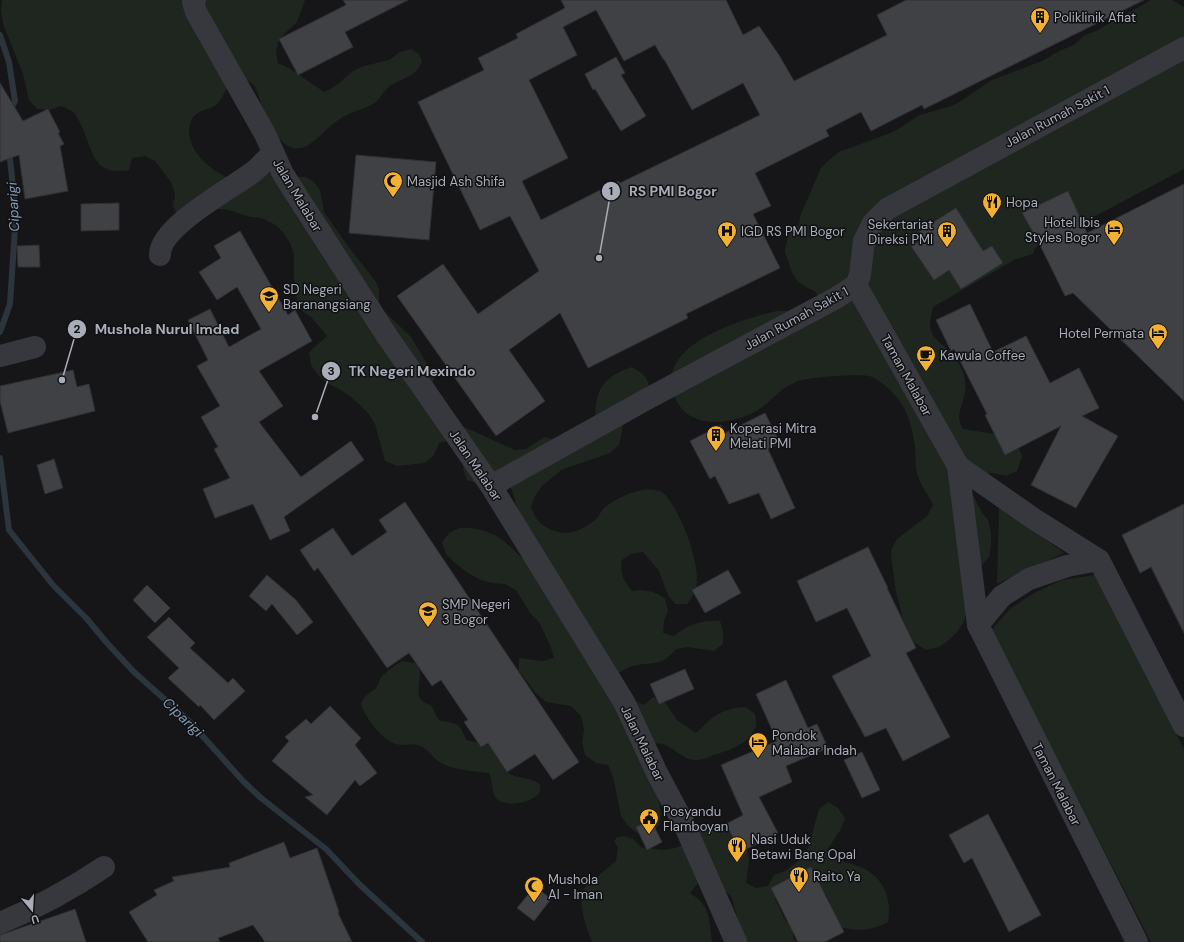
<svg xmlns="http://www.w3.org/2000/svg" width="1184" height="942" viewBox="0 0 1184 942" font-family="'DM Sans',sans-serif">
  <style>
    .green { fill: #1e261f }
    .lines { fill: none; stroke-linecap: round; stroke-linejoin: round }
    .stream { stroke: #2c353c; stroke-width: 6 }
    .building { fill: #404145; stroke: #303034; fill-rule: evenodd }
    .minor { stroke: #37383d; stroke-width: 22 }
    .tertiary { stroke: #37383d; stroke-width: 22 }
    .labels { text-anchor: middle; stroke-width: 3; stroke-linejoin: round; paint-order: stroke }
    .poi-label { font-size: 13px; fill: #a8adb8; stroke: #111113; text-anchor: start }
    .street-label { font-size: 13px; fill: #a8adb8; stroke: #111113 }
    .water-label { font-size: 14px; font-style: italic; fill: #7f9bb3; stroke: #111113 }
    .leader { fill: none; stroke: #a8adb8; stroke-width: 1.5 }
    .callout-dot { fill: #a8adb8; stroke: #111113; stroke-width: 1.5 }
    .mark-label { font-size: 12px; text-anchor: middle; font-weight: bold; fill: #111 }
    .callout-label { font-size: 14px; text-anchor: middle; font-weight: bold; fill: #a8adb8; stroke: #111113; stroke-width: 3; stroke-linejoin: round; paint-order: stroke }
  </style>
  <rect width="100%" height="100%" fill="#161618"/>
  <g class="green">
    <path d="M2,0h303l-8,22 -18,17 -3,13 2,11 11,5 35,24 10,-5 19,-16 11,-5 25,-6 11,-8 11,-3 8,5 3,7c-5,16 -20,17 -32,25 -7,5 -10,14 -17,18 -11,6 -23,8 -33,15 -12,7 -21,20 -33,27 -4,2 -11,3 -15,2 -15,-5 -26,-30 -31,-44 -2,-7 -4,-17 -10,-21 -3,-3 -8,-4 -11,-6 -4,3 -8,5 -10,8 -6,5 -6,13 -14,20 -7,5 -15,4 -22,11 -3,3 -4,10 -5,14 0,23 21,39 39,48l34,-11 21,13 10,-3h12l8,4 7,9 4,22 24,34 28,36 3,8v12l5,9 27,26 24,40 -1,3 -9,13 28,29 62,28 11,-1 18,-12 23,6 29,-15c-2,-33 2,-50 36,-61 13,8 17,11 18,27l-26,27 -5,24 -9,8 -49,17 -19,16 -7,10 -4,11c4,11 8,17 19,22 7,4 19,5 26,2 7,-2 16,-8 21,-13 3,-3 4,-7 7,-10 13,-11 39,-23 56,-17 11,4 26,40 30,52 4,14 11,36 4,50 -2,4 -4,7 -7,11h-12l-7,-9 -9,-24 -16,-19 -12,2 -9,6c-2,16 1,19 10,31 13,-2 21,0 33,7l3,13 -4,10 -1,12 11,3c14,-12 29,-16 46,-15l3,11v12l-9,7 -26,-4 -12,2c-16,20 -25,11 -46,18 -4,1 -8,4 -11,6l13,26 12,6 9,-8 11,4 13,19 19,13 17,-16 11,-6 10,-3 12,-1 9,7c0,3 2,9 1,12 -6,18 -26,24 -42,29 -5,2 -12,5 -18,5 -13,0 -22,-12 -33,-16 -5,-1 -11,0 -16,0l14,69 -2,12 -8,10 -12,-1 -11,-8 -7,-10 -8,-39 -5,-12 -12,-2 -11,-8 -3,-13 2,-12 -3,-14 -10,-10 -25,-4 -11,-10 -16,-21v-13l23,3 12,-3 -4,-13 -11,-23 -9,-9 -14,-23 -11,-6 -12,-1 -12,-3 -13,-7 -13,-10 -9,-9 -4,-12 7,-9 10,-5h13l13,3 10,4 9,6 16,15 12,7 -19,-70 -7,-16 -26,7 -13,-4 -4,-12 3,-12 -15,-16 -12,3 -5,12 -9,8 -28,3 -12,-5 -10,-37 -7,-11 -18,-17 -11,-7 -12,-6 -9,-8 -7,-10 -2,-13 18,-16 -16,-19 -13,-9 -4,-29v-25l-4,-11 -7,-11 -9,-8 -13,-6 -11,-1 -24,-8h-13l-35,8 -5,-11 2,-12 -4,-12 -16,-21 -10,-5 -13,2 -3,12c-38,6 -35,-19 -48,-45 -2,-4 -4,-8 -6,-11 -3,-4 -10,-6 -14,-8l-11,4 -13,-1 -8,-9 -6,-26 -20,-50 -2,-13z"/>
    <path d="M1151,0h21l12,7v162l-143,76 -6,3 -2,6 -17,5 -83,48c-1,6 -3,12 -3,18 0,14 15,20 22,28 5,6 8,12 11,19 7,20 -2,27 -4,45 0,4 2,8 4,12l32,5 23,11 4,11 -5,15 -11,5 -13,-3h-12l-9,9v11l9,18 7,9 3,12v13l-2,12 -8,9 -10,20 -7,36 -7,10 -8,8 -10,7 -13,3 -11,-7 -6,-10 -6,-14 -7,-27 -4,-29 -1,-13 6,-11 30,-23 6,-11c-5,-11 -13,-20 -16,-32 -2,-9 -1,-18 -2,-27 -2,-14 -6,-31 -14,-43 -7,-10 -18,-21 -29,-26 -9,-4 -58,0 -69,3 -3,0 -8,2 -11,4 -12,5 -21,17 -31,24 -21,15 -66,23 -82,-3 -35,-57 59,-85 98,-94 6,-1 12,1 18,0 6,-1 17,-11 23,-15l-3,-5c-17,-6 -23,-14 -27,-31 -1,-3 -3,-7 -3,-9 0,-7 3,-6 2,-16l12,-11 1,-8 21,-48 8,-8 10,-8 54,-20 27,-17 31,-9 10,-5 29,-20 54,-21 15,-9 15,-6 11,-10 11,-4z"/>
    <polygon points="999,505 1064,553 997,584"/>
    <polygon points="1095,575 1184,749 1184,942 1151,942 991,630 1010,609 1032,594 1062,580"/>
    <path d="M403,661l13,2c9,11 -1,23 4,35 2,5 8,5 12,9 3,5 4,10 8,14 17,2 20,2 26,19l29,6c6,7 5,20 12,26 10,8 25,4 33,13 0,1 0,5 0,6 -5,13 -38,17 -45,6 -4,-7 -2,-17 -6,-24 -12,-1 -42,-4 -51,-12 -6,-4 -9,-11 -16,-14 -7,-4 -14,-2 -21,-2 -17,-1 -35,-26 -40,-41 2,-8 9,-11 15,-16 2,-3 3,-6 4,-9 4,-6 17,-16 23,-18z"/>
    <path d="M828,802l10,6 7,10 -4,11 -14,21 6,9c7,2 15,3 22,6 26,8 38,31 33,57 -18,9 -32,10 -51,4 -9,-20 -3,-28 -22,-43l-37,5 -3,11 10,21 8,7v12l5,3h-53l-14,-46 -9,-8 -12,-6 -12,1 -8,10c21,13 19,26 22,49h-120c-7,-17 -11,-31 -11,-49l7,-9 28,-23 2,-13 -4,-7 3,-4 8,-1 8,3 9,9 23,2 10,-2 11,-4 15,-18 10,-3 21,8 9,8 6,10 2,11 -3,23 10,5 12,-2 6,-11 11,-4 20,-15 4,-11 10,-36z"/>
  </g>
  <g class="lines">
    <g class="stream">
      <polyline points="0,35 9,62 15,101 10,111"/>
      <polyline points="0,332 10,304 16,213 9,151"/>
      <polyline points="0,458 9,530 53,585 87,619 107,643 134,672 189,721 243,781 261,798 326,849 359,884 422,942"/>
    </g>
  </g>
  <g class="building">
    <polygon points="343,0 408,0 345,32 353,47 298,75 279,39 346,5"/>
    <path d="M561,0h165l17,35 16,-9 20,29 15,26 93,-46 -10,-20 29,-15h238l-220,109 -2,-4 -51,26 -10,-19 -35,18 3,6 -74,37 16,33 -18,8 27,54 -94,46 2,4 -100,50 -28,-55 -51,37 36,51 -49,35 -99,-140 46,-32 35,50 61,-43 -29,-55 -30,14 -62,-128 66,-32 -6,-12 40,-20 -2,-4 49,-26zM596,10l28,51 31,-16 8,14h1l28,51 51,-27 17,32 -140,68 -2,-2 -77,39 -19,-39 46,-23 -39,-78 48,-25 -14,-28z"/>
    <polygon points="616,57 625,73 621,75 646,116 621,131 595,89 593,90 585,74"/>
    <polygon points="0,83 23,121 48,109 60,132 58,133 64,144 60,146 68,191 25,199 19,155 0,162"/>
    <polygon points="356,155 436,162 429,240 349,233"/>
    <polygon points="1184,184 1184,401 1073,293 1065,296 1037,239 1022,213 1068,191 1087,233"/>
    <polygon points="119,203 119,230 81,231 81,204"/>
    <polygon points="956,208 983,251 992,246 1003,263 961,289 949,270 934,280 911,246 922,240 919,231"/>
    <polygon points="240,231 288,315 295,310 312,341 259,371 283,406 259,422 301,477 351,441 364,460 284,517 290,531 270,540 253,504 215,518 203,489 230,478 214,449 218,447 201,417 220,406 197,366 208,360 188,320 210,309 229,347 261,329 237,287 217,300 199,272 221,258 214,246"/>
    <polygon points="39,245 40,267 18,267 17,246"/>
    <polygon points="970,304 993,352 1026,336 1050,383 1079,368 1099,408 1082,416 1118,436 1076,508 1031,485 1061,426 1005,455 985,415 987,414 954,349 951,351 936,320"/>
    <polygon points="73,370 77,387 89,384 95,411 8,433 0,401 0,386"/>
    <polygon points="765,413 780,443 768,449 795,508 771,519 759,493 729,504 715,476 710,479 690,441 721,425 725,433"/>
    <polygon points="54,459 63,488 45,494 37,465"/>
    <polygon points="405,502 579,762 553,780 535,754 507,772 488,743 481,747 464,722 468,720 441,680 432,686 409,653 387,668 318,568 314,571 300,550 333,528 352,556 387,532 379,520"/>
    <polygon points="1184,504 1184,633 1151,567 1140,573 1122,535"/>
    <polygon points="868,547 888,588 887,588 916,648 906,653 950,737 903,761 886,728 865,737 832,676 871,656 847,608 816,622 797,581"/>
    <polygon points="728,570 741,593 705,613 692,590"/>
    <polygon points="267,575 296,600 313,622 297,635 272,604 266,611 249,596"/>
    <polygon points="147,585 170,608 155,623 133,600"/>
    <polygon points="169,617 195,643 190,648 228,683 233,678 245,691 214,720 200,705 199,707 168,678 179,668 147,637"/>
    <polygon points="685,669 694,689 659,704 650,684"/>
    <polygon points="786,680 808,728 817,724 828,748 786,766 792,782 759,797 778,833 741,852 726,824 743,815 721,765 777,741 756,694"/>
    <polygon points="330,706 361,738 355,745 377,773 360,786 355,780 327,815 305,797 313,795 272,761 289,741 285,737 306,719 311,724"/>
    <polygon points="862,752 880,790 862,798 844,760"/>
    <polygon points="988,814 1041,915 1009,932 972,858 964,863 949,835"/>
    <polygon points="651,820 662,842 647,850 636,827"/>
    <polygon points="284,842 290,858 317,848 339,912 338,913 352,942 265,942 253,925 218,938 220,942 148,942 129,912 157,895 154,890 174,881 172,877 230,867 229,863"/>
    <polygon points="811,867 844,932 825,942 798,942 771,888"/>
    <polygon points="535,886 551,899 534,921 517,908"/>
    <polygon points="75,909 86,942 0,942 0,935"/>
  </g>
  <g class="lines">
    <g class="minor">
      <path d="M160,255c-1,-28 72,-67 93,-83 7,-5 13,-13 20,-19"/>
      <polyline points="856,285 958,466 978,625 1137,942"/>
      <polyline points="0,356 35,347"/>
      <polyline points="958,466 1034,519 1099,560 1184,726"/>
      <polyline points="491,486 647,399 836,298 856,285 860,275 864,241 873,223 887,209 1184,48"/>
      <polyline points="978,625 1002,596 1029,579 1067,566 1099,560"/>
      <path d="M0,923c37,-15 71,-34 104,-56"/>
    </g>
    <polyline class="tertiary" points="195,0 193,2 196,12 265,134 283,174 387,336 491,486 624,702 657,773 684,824 736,942"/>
  </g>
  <defs>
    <g id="building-pin" transform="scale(1)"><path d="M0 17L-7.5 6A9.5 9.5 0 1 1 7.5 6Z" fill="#f2b134" stroke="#111113"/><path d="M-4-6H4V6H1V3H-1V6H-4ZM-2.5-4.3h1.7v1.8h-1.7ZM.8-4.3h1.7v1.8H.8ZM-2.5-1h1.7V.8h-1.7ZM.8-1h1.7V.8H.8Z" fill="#111"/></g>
    <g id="mosque-pin" transform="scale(1)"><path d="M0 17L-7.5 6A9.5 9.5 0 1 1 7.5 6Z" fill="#f2b134" stroke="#111113"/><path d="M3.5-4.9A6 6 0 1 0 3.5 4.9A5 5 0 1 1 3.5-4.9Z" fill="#111"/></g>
    <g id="restaurant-pin" transform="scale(1)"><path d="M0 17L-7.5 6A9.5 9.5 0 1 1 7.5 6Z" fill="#f2b134" stroke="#111113"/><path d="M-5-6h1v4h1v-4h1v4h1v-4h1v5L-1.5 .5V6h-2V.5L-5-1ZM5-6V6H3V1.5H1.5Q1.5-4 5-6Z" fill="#111"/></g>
    <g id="hotel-pin" transform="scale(1)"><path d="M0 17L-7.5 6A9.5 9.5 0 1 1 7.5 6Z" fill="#f2b134" stroke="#111113"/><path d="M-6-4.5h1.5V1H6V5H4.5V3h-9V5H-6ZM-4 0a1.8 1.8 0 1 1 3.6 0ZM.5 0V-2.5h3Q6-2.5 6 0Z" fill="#111"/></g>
    <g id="hospital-pin" transform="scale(1)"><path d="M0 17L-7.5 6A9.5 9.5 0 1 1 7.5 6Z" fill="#f2b134" stroke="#111113"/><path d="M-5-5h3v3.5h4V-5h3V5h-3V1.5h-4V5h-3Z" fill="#111"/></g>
    <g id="school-pin" transform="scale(1)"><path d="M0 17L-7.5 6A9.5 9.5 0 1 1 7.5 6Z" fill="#f2b134" stroke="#111113"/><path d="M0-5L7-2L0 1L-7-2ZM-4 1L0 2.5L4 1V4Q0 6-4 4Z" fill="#111"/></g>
    <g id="cafe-pin" transform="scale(1)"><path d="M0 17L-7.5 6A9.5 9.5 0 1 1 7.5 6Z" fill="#f2b134" stroke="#111113"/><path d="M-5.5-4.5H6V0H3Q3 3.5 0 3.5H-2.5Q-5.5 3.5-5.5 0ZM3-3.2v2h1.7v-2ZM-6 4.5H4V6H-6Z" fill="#111"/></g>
    <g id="civic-pin" transform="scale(1)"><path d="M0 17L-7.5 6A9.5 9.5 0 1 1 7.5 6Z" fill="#f2b134" stroke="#111113"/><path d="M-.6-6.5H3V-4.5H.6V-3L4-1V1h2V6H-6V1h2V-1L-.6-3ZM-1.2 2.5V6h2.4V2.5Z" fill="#111"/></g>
  </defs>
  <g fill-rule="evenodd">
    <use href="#building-pin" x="1040" y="17"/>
    <use href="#mosque-pin" x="393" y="181"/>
    <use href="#restaurant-pin" x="992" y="202"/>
    <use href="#hotel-pin" x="1114" y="229"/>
    <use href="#hospital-pin" x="727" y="231"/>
    <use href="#building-pin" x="947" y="231"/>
    <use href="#school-pin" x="269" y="296"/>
    <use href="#hotel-pin" x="1158" y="333"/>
    <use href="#cafe-pin" x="926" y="355"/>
    <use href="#building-pin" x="716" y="435"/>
    <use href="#school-pin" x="428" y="611"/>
    <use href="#hotel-pin" x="758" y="742"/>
    <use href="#civic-pin" x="649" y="818"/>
    <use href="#restaurant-pin" x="737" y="846"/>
    <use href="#restaurant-pin" x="799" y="876"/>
    <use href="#mosque-pin" x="534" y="886"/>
  </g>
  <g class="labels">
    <g class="poi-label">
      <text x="1054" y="22">Poliklinik Afiat</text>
      <text x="407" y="186">Masjid Ash Shifa</text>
      <text x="1006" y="207">Hopa</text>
      <text x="1100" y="227" text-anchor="end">Hotel Ibis<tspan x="1100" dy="15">Styles Bogor</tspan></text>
      <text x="933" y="229" text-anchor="end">Sekertariat<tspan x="933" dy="15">Direksi PMI</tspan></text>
      <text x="741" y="236">IGD RS PMI Bogor</text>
      <text x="283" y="294">SD Negeri<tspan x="283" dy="15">Baranangsiang</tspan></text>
      <text x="1144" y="338" text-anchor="end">Hotel Permata</text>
      <text x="940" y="360">Kawula Coffee</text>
      <text x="730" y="433">Koperasi Mitra<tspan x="730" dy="15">Melati PMI</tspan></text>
      <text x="442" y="609">SMP Negeri<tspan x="442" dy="15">3 Bogor</tspan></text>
      <text x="772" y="740">Pondok<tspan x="772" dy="15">Malabar Indah</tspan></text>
      <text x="663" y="816">Posyandu<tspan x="663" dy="15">Flamboyan</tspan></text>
      <text x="751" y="844">Nasi Uduk<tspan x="751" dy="15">Betawi Bang Opal</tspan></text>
      <text x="813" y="881">Raito Ya</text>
      <text x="548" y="884">Mushola<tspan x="548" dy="15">Al - Iman</tspan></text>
    </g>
    <g class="street-label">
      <text transform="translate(1057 116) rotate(-28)" y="5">Jalan Rumah Sakit 1</text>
      <text transform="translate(298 195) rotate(59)" y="5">Jalan Malabar</text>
      <text transform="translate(796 318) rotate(-29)" y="5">Jalan Rumah Sakit 1</text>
      <text transform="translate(907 375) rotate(61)" y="5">Taman Malabar</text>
      <text transform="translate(476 465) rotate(56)" y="5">Jalan Malabar</text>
      <text transform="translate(643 743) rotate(64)" y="5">Jalan Malabar</text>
      <text transform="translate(1057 784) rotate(63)" y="5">Taman Malabar</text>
    </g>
    <g class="water-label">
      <text transform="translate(13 207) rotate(-93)" y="5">Ciparigi</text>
      <text transform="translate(183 717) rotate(44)" y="5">Ciparigi</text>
    </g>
  </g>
  <path class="leader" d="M599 258L611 191M62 380L77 329M315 417L331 371"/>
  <g class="callout-dot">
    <circle cx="599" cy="258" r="4"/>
    <circle cx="62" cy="380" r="4"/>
    <circle cx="315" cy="417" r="4"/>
    <circle cx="611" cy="191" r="10"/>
    <circle cx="77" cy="329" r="10"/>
    <circle cx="331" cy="371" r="10"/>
  </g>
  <g class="mark-label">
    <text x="611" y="195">1</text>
    <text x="77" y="333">2</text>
    <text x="331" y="375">3</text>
  </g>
  <g class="callout-label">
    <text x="673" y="196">RS PMI Bogor</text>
    <text x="167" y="334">Mushola Nurul Imdad</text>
    <text x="412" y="376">TK Negeri Mexindo</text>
  </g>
  <g transform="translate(32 910) rotate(162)" stroke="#111113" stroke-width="3" paint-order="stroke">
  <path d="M0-3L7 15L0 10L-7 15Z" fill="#a8adb8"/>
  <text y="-6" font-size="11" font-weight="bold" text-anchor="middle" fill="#a8adb8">U</text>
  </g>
</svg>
